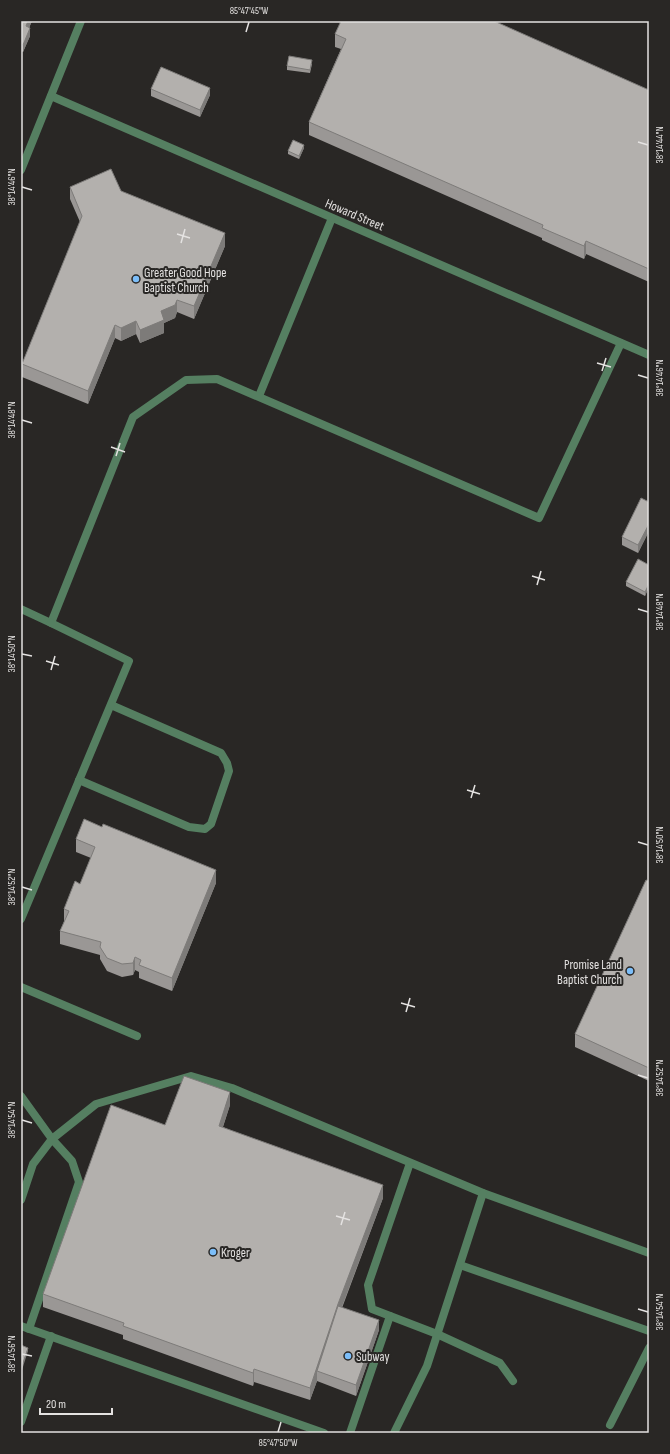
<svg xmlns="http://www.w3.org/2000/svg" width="670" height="1454" viewBox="0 0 670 1454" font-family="'Sofia Sans Condensed',sans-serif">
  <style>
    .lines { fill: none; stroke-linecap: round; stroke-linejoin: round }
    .service { stroke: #557f61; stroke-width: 8 }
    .minor { stroke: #557f61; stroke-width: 8 }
    .tertiary { stroke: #557f61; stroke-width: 8 }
    .wall { fill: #9a9795 }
    .shaded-wall { fill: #7d7b79 }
    .building { fill: #b3b0ad; stroke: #7d7b79 }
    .ticks { fill: none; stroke: #e4e2e1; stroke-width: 1.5 }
    .poi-dot { fill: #7cbef9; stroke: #292725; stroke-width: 1.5 }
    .labels { text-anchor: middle; stroke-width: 4; stroke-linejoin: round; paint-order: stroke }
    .street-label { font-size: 13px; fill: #e4e2e1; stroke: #292725 }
    .poi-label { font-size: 13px; fill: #e4e2e1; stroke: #292725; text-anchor: start }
    .neatline { fill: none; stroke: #e4e2e1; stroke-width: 1.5 }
    .ticks-label { font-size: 10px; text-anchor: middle; fill: #e4e2e1 }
  </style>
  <rect width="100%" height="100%" fill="#292725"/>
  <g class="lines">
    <g class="service">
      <polyline points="259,396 332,218"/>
      <polyline points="21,609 51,623 133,417 186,380 217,379 539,518 621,343"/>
      <polyline points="79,780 189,827 205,829 211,824 229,771 227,763 221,753 111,705"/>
      <polyline points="21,919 129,661 51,623"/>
      <polyline points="21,987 137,1036"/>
      <polyline points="21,1096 52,1139 33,1164 21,1200"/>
      <polyline points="410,1163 368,1285 372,1309 437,1334 500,1363 513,1381"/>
      <polyline points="460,1265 649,1331"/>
      <polyline points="21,1326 324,1433"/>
      <polyline points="29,1329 79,1182 72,1161 52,1139 96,1104 191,1076 232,1088 483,1193 649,1253"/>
      <polyline points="21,1422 51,1336"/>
      <polyline points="610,1425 649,1348"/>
      <polyline points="350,1433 390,1316"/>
      <polyline points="394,1433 427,1366 483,1193"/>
    </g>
    <polyline class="minor" points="51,96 649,355"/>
    <polyline class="tertiary" points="21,170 81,21"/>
  </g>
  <g class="wall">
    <polygon points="21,21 32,21 29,28 30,36 23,52 21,51"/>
    <polygon points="335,34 649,90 649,282 586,254 584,259 542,240 542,238 309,135 309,122 341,49 335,47"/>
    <polygon points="312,64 310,73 287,70 287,66"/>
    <polygon points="151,89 210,95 200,117 151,96"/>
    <polygon points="304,148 299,159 288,154 288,151"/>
    <polygon points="70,187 121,191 225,246 194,319 177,312 175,318 164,323 164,333 140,343 136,334 121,341 115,338 88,404 22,377 22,364 80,222 70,199"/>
    <polygon points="649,502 649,531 638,553 622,545 622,537"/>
    <polygon points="649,565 649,587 645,596 626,586 626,582"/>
    <polygon points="76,839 216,883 172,991 139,978 139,972 135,970 133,975 122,977 107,971 100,959 100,955 60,944 60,931 64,922 64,909 80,884 91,858 76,852"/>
    <polygon points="649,881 649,1081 575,1047 575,1034"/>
    <polygon points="230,1105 223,1127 383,1198 342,1308 379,1330 356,1396 317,1381 310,1400 254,1382 253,1386 123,1339 123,1335 43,1307 43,1294 165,1125"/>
  </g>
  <g class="shaded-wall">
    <polygon points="28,21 32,21 26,34 26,26"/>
    <polygon points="30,28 30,36 23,52 23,45"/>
    <polygon points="210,88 210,95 200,117 200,110"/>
    <polygon points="304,145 304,148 299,159 299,156"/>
    <polygon points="225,233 225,246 194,319 194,306"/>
    <polygon points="586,241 586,254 584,259 584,246"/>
    <polygon points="177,300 177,312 175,318 164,323 164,333 140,343 140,330 161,311"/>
    <polygon points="136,321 136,334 121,341 121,328"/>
    <polygon points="115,325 115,338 88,404 88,391"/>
    <polygon points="649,524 649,531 638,553 638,545"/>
    <polygon points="649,584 649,587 645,596 645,592"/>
    <polygon points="216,870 216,883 172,991 172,978"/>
    <polygon points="135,957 135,970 133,975 133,963"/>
    <polygon points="230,1092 230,1105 219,1138 219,1126"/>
    <polygon points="383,1185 383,1198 338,1317 317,1371 317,1381 310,1400 310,1388 338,1304"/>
    <polygon points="379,1320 379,1330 356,1396 356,1385"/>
    <polygon points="28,1348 28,1351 21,1373 21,1369"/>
    <polygon points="254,1369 254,1382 253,1386 253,1373"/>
  </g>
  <g class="building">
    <polygon points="21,21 28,21 26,26 30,28 23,45 21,44"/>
    <polygon points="341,21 494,21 649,90 649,269 586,241 584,246 542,228 543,225 309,122 346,39 335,34"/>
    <polygon points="289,56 312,60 310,70 287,66"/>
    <polygon points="161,67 210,88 200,110 151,89"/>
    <polygon points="293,140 304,145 299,156 288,151"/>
    <polygon points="111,169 121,191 225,233 194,306 177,300 175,305 161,311 164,320 140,330 136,321 121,328 115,325 88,391 22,364 82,216 70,187"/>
    <polygon points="641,498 649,502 649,524 638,545 622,537"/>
    <polygon points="638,559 649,565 649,584 645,592 626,582"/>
    <polygon points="84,819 102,827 103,824 216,870 172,978 139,965 141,960 135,957 133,963 122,964 107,958 100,947 101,942 60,931 69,911 64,909 75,881 80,884 95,847 76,839"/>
    <polygon points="646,880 649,881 649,1068 575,1034"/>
    <polygon points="184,1076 230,1092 219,1126 383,1185 338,1304 310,1388 254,1369 253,1373 123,1326 124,1323 43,1294 111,1105 165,1125"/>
    <polygon points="338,1306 379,1320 356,1385 317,1371"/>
    <polygon points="21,1345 28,1348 21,1369"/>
  </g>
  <path class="ticks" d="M246,32l3,-10M638,142l10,3M22,187l10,3M177,234l13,4M181,243l4,-14M597,363l14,4M602,371l4,-13M638,375l10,3M22,420l10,3M111,447l14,5M116,456l4,-13M532,576l13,4M537,585l4,-14M638,609l10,3M22,654l10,2M46,661l13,4M51,670l4,-14M467,790l13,4M471,798l4,-13M638,842l10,3M22,887l10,3M401,1003l14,4M406,1012l4,-14M638,1075l10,3M22,1120l10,3M336,1216l14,4M341,1225l4,-13M638,1309l10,3M22,1354l10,2M278,1432l3,-10"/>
  <g class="poi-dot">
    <circle cx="136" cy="279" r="4"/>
    <circle cx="630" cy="971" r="4"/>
    <circle cx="213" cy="1252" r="4"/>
    <circle cx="348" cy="1356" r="4"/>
  </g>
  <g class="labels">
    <g class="street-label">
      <text transform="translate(355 214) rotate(23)" y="5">Howard Street</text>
    </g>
    <g class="poi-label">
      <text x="144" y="277">Greater Good Hope<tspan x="144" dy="15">Baptist Church</tspan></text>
      <text x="622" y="969" text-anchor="end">Promise Land<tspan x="622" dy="15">Baptist Church</tspan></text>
      <text x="221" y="1257">Kroger</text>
      <text x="356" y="1361">Subway</text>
    </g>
  </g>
  <rect width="670" height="1454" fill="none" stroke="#292725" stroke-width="44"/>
  <path d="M40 1408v6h72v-6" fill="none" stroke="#e4e2e1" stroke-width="2"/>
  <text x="46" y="1408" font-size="12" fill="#e4e2e1" stroke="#292725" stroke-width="3" paint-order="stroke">20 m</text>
  <rect x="22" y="22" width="626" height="1410" class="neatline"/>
  <g class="ticks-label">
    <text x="249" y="14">85°47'45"W</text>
    <text transform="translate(659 145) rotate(-90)" y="4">38°14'44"N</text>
    <text transform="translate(11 187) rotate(-90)" y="4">38°14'46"N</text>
    <text transform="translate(659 378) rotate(-90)" y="4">38°14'46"N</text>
    <text transform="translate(11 420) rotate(-90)" y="4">38°14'48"N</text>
    <text transform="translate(659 612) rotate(-90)" y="4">38°14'48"N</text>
    <text transform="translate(11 654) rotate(-90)" y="4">38°14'50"N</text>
    <text transform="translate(659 845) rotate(-90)" y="4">38°14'50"N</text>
    <text transform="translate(11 887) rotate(-90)" y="4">38°14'52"N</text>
    <text transform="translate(659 1078) rotate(-90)" y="4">38°14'52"N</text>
    <text transform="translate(11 1120) rotate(-90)" y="4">38°14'54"N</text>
    <text transform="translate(659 1312) rotate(-90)" y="4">38°14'54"N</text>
    <text transform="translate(11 1354) rotate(-90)" y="4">38°14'56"N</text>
    <text x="278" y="1446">85°47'50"W</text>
  </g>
</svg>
